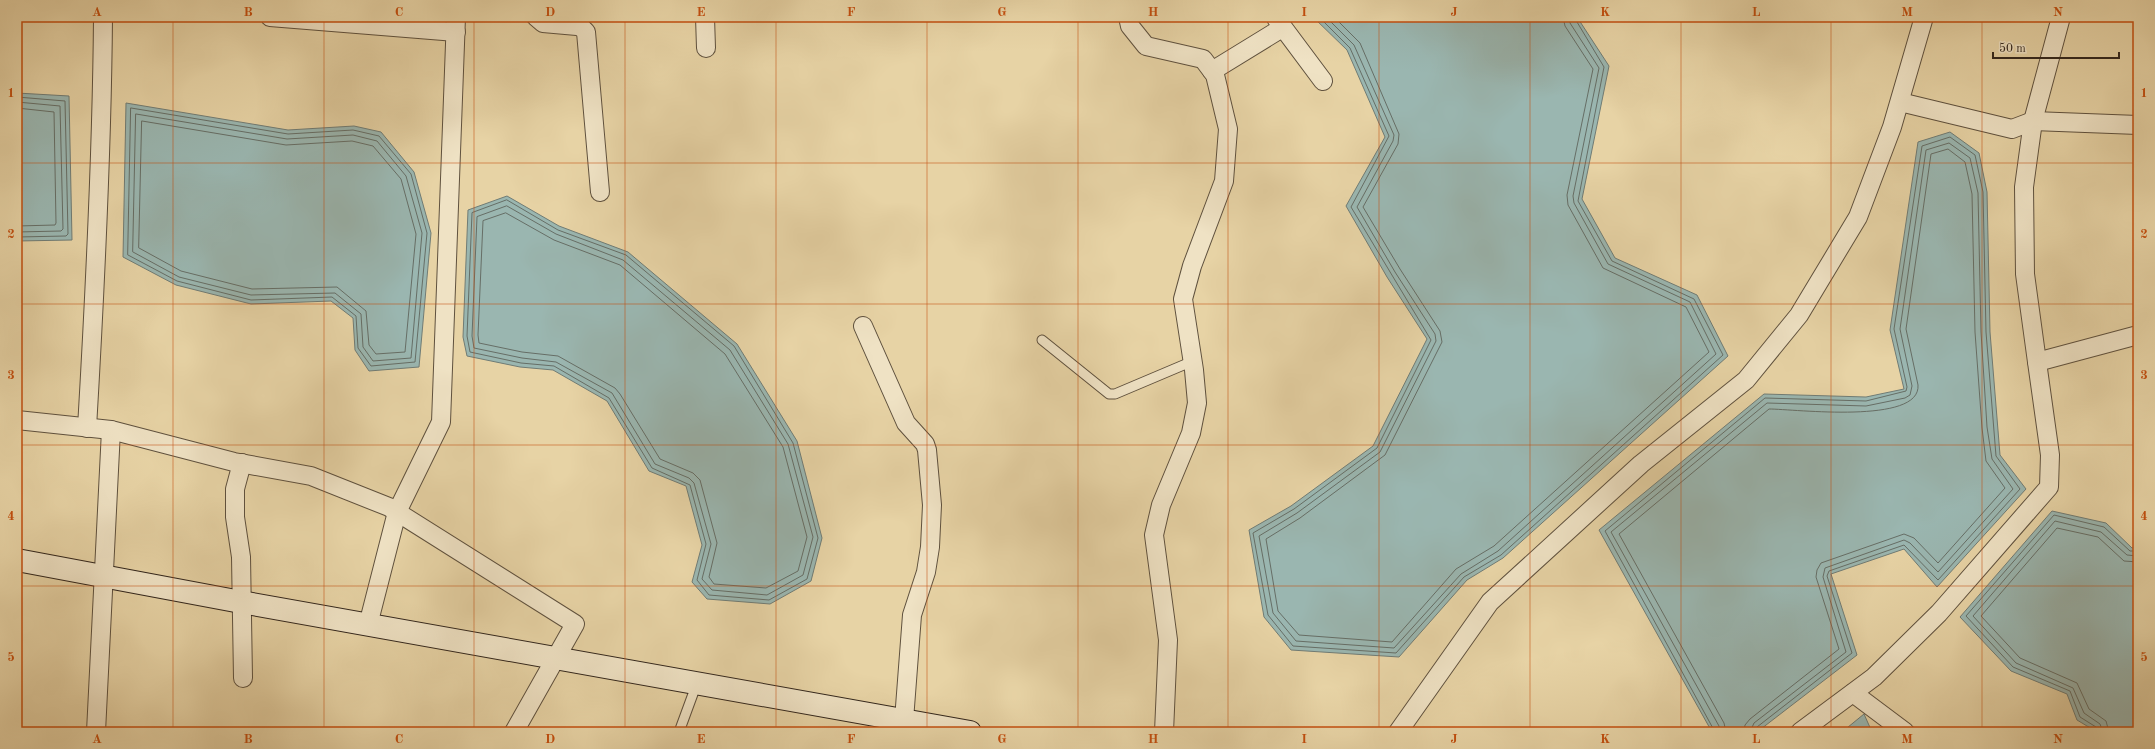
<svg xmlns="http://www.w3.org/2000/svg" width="2155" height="749" viewBox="0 0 2155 749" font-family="'Old Standard TT',serif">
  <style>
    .water { fill: #9ab6b0; stroke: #707c75 }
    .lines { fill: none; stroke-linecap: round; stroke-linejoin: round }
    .shore { stroke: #666e66; stroke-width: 1 }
    .lane-casing { stroke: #5f513e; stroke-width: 11 }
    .street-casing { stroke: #5f513e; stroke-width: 20 }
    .secondary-casing { stroke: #32261c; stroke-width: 24 }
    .lane { stroke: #efe2c4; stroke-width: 9 }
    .street { stroke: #efe2c4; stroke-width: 18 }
    .secondary { stroke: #efe2c4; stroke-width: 22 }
    .grid { fill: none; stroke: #c44f0f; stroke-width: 1; stroke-opacity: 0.55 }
    .neatline { fill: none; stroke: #c44f0f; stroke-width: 1.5 }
    .grid-label { font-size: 13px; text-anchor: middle; font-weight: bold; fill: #c44f0f }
  </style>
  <rect width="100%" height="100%" fill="#e7d3a5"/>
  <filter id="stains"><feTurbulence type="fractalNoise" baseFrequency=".005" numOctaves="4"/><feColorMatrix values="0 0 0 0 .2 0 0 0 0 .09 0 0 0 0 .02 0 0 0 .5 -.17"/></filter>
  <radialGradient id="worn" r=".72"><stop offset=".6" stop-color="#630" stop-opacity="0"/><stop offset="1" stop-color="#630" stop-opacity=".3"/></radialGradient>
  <g class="water">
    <polygon points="1313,17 1577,17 1609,66 1582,199 1615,258 1697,295 1728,356 1503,558 1467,580 1399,657 1291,650 1264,617 1249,530 1291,506 1373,446 1427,339 1387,277 1346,206 1385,137 1347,50"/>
    <polygon points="17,93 69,96 72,240 17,241"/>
    <polygon points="126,103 288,130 354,126 381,132 414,172 431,233 419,367 369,371 355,350 353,318 331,301 251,304 176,285 123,257"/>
    <polygon points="1950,132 1979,153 1987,192 1990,332 2000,455 2026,489 1937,587 1904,549 1831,574 1857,655 1757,732 1712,732 1599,530 1764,394 1866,397 1904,389 1890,330 1918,142"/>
    <polygon points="507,196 559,226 628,252 737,344 797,441 822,538 811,581 770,604 707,599 692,582 702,545 686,486 649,471 607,401 553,370 520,367 467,356 463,337 468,210"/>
    <polygon points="2052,511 2106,523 2132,548 2138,547 2138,732 2097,732 2077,720 2067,694 2011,671 1960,617"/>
    <polygon points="1864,714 1872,732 1842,732"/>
  </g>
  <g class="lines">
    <g class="shore">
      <polyline points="1319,17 1350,48 1389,136 1351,207 1431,340 1377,448 1294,509 1253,533 1268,615 1293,646 1396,653 1464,577 1501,555 1723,355 1694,299 1612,261 1578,201 1604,67 1574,17"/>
      <polyline points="1326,17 1354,45 1394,135 1393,141 1357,207 1395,272 1435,334 1436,341 1380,452 1297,513 1259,536 1273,613 1296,641 1394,648 1461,574 1498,551 1716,354 1690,302 1608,264 1574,203 1573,196 1599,68 1570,23 1569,17"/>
      <polyline points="1334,17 1360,43 1399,134 1398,144 1363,207 1400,269 1440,331 1442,342 1385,455 1300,518 1266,539 1278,611 1299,635 1392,642 1456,569 1494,546 1709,352 1686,307 1603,268 1568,205 1567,195 1593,69 1565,26 1563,17"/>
      <polyline points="17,97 65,101 68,234 66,236 17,237"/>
      <polyline points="17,102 60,106 63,229 61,231 17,232"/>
      <polyline points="17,108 54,112 56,223 55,225 17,226"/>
      <polygon points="131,108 288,134 353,130 379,136 411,174 427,233 415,362 371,366 358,348 356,316 332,297 251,300 177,281 128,255"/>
      <polygon points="136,114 287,139 353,135 377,141 406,176 422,233 411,358 373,361 363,347 361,314 335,293 251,295 179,277 133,252"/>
      <polygon points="142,121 286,145 352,141 373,146 401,179 416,234 405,352 376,354 369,345 366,311 337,287 252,289 181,271 139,248"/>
      <polygon points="507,200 558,230 626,255 734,346 793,443 818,538 807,579 769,600 709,595 697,580 706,544 690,485 652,468 609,398 554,366 521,363 470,352 467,336 472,213"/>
      <polygon points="507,206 556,234 623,260 730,350 788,444 813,537 803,575 767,595 712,590 702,579 711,544 694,483 689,478 655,464 612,393 556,362 522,358 474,348 472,336 477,217"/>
      <polygon points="506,213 554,240 620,265 725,354 783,447 807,537 798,571 766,588 714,584 709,577 717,543 700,480 693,473 660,459 620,394 615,388 558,356 522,352 479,343 478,335 483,221"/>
      <polyline points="1715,732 1605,531 1765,398 1866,401 1906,391 1907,387 1894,329 1922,146 1950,137 1975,155 1983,192 1986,332 1996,456 2020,489 1938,580 1904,545 1829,571 1827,576 1852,653 1757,727 1755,732"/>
      <polyline points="1720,732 1719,726 1611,532 1767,403 1866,406 1905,398 1910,395 1912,386 1900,329 1926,150 1949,143 1970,158 1978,193 1981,332 1987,427 1992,459 2013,489 1938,572 1910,543 1904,540 1825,568 1823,577 1846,652 1754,723 1750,732"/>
      <path d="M1726,732l-2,-9 -105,-189 150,-125c25,0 152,16 149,-24l-12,-56 25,-175 17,-5 17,13 7,32 3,138 7,96 4,33 19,27 -67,75 -24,-25 -10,-4 -83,29 -4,7 -1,7 23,72 -89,70 -5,6 -1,7"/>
      <polyline points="2098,732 2096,727 2080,717 2070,691 2013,667 1966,616 2054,515 2104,527 2130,551 2138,551"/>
      <polyline points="2103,732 2100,724 2084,713 2073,688 2016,663 1973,616 2055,521 2101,532 2127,555 2138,556"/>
      <polyline points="2109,732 2106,721 2089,709 2077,683 2020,658 1981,616 2057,528 2098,537 2124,561 2138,562"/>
    </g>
    <g class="lane-casing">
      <g id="lane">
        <polyline points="1042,340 1109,394 1115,394 1193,361"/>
        <polyline points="679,732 697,683"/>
      </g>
    </g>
    <g class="street-casing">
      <g id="street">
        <polyline points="270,17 456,32"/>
        <polyline points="536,17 543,23 577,26 581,27 586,32 600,192"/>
        <polyline points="705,17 706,48"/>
        <polyline points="1128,17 1130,26 1146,46 1203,59 1215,75 1228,129 1224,181 1192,266 1183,299 1194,370 1197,403 1191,433 1161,505 1154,535 1168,640 1164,732"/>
        <polyline points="1276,18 1323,81"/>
        <polyline points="1212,71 1282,28"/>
        <polyline points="1900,102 2012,129 2033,121 2138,125"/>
        <polyline points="863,326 906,423 925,444 927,450 932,505 930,547 926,572 912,615 904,720"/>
        <polyline points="2037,362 2025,274 2024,187 2033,121 2061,17"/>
        <polyline points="17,420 111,430 234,462 311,476 389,507 575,624 514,732"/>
        <path d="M87,428c8,-137 15,-274 16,-411"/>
        <polyline points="242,463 235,489 235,517 241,557 243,678"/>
        <polyline points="368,625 397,512 441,422 456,17"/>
        <polyline points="1853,693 1905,732"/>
        <polyline points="96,732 111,430"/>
        <polyline points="1398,732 1490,602 1641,464 1746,380 1799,315 1858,217 1892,127 1924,17"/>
        <polyline points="1800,732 1874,677 1939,613 2049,487 2050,455 2037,362 2138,335"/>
      </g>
    </g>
    <g class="secondary-casing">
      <polyline id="secondary" points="17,560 241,602 970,732"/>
    </g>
    <use href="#lane" class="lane"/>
    <use href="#street" class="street"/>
    <use href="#secondary" class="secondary"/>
  </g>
  <path class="grid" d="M173,17v715M324,17v715M474,17v715M625,17v715M776,17v715M927,17v715M1078,17v715M1228,17v715M1379,17v715M1530,17v715M1681,17v715M1831,17v715M1982,17v715M17,163h2121M17,304h2121M17,445h2121M17,586h2121"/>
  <rect width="2155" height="749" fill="none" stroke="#e7d3a5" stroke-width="44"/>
  <path d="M1993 52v6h126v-6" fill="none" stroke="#32261c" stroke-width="2"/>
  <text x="1999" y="52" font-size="12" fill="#32261c" stroke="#efe2c4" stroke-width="3" paint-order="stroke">50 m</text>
  <rect x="22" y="22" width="2111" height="705" class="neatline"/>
  <g class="grid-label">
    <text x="97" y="16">A</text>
    <text x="248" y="16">B</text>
    <text x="399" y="16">C</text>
    <text x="550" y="16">D</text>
    <text x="701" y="16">E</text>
    <text x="851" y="16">F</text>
    <text x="1002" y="16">G</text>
    <text x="1153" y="16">H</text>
    <text x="1304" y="16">I</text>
    <text x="1454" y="16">J</text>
    <text x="1605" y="16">K</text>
    <text x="1756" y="16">L</text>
    <text x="1907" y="16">M</text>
    <text x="2058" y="16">N</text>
    <text x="11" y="97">1</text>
    <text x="2144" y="97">1</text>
    <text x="11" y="238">2</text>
    <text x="2144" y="238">2</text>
    <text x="11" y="379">3</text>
    <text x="2144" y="379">3</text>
    <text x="11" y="520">4</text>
    <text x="2144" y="520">4</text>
    <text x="11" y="661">5</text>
    <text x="2144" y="661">5</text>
    <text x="97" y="743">A</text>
    <text x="248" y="743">B</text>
    <text x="399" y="743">C</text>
    <text x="550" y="743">D</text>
    <text x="701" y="743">E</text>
    <text x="851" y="743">F</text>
    <text x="1002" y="743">G</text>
    <text x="1153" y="743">H</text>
    <text x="1304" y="743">I</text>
    <text x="1454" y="743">J</text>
    <text x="1605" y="743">K</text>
    <text x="1756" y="743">L</text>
    <text x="1907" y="743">M</text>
    <text x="2058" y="743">N</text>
  </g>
  <rect width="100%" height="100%" filter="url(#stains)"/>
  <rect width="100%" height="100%" fill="url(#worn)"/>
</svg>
